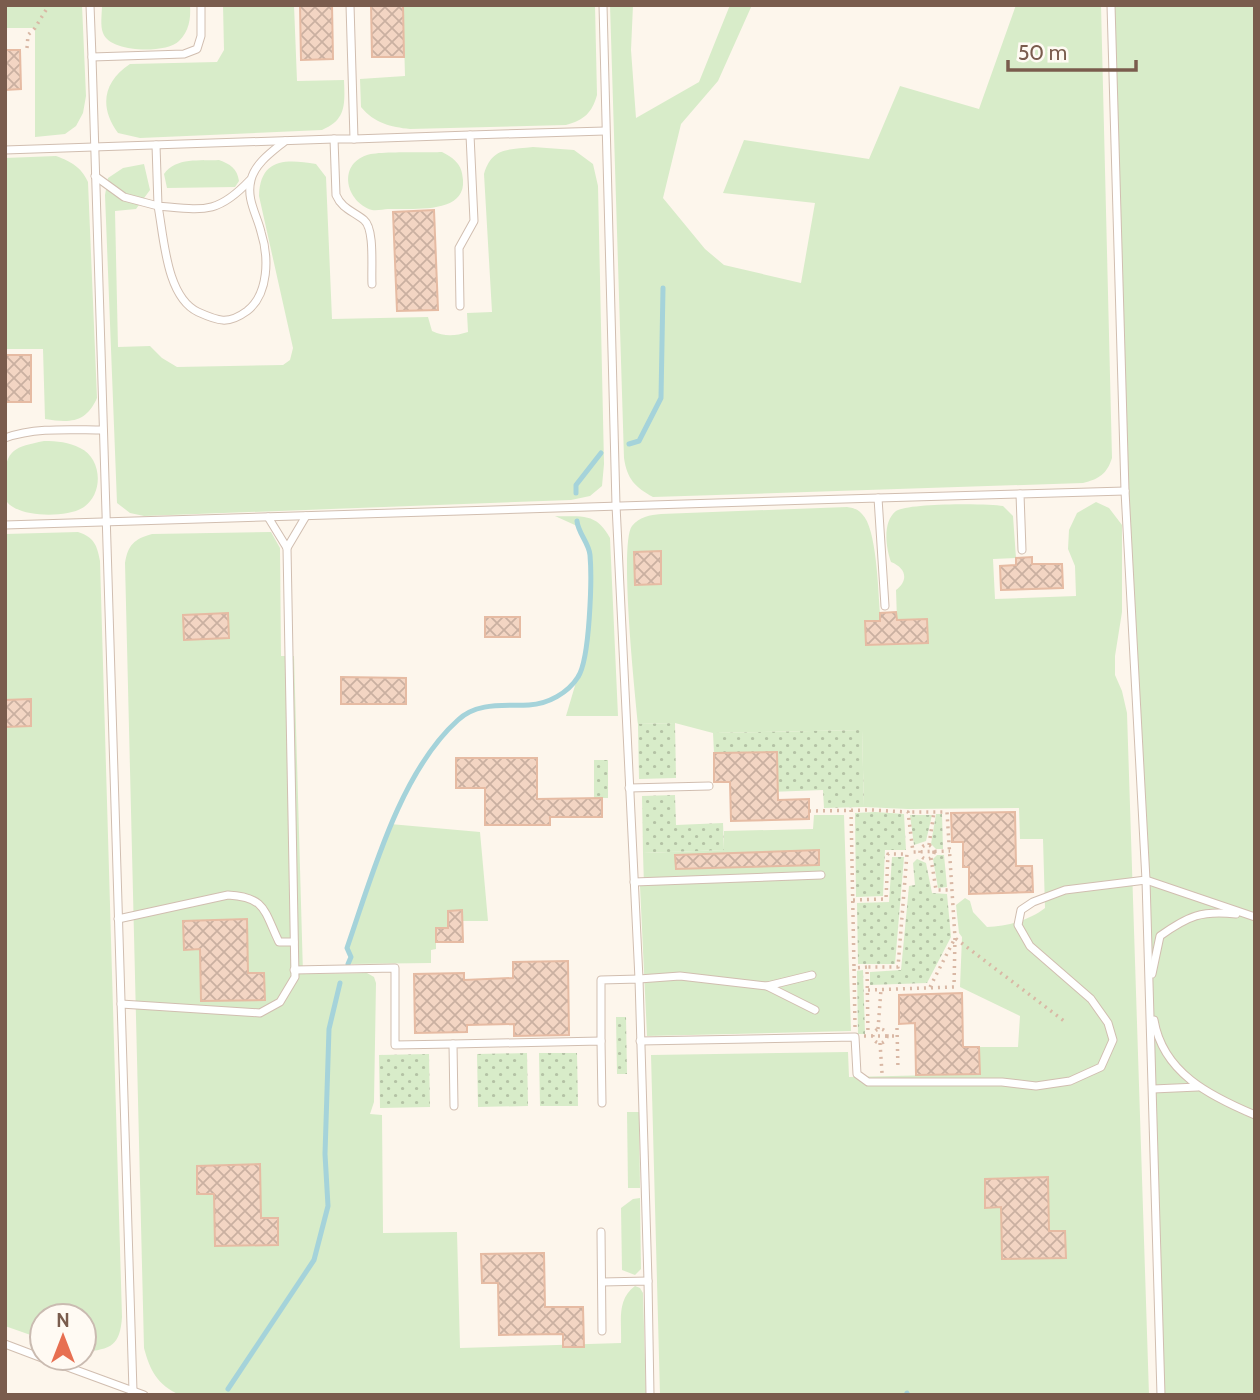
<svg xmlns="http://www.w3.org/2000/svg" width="1260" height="1400" viewBox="0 0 1260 1400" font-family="Cabin,sans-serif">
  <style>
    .grass { fill: #d8ecc9 }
    .park { fill: url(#park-dots) }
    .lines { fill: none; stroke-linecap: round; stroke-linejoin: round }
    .stream { stroke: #a5d3da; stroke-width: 5 }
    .building { fill: url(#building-cross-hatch); stroke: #e6bba3; stroke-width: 2 }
    .lane-casing { stroke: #d1beb0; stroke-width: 9 }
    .path { stroke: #d9b8a5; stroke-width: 3.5; stroke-dasharray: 2 5; stroke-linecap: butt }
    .lane { stroke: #fff; stroke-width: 7 }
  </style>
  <defs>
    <pattern id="park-dots" width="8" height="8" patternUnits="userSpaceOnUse" patternTransform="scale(1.75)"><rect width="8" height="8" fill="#d8ecc9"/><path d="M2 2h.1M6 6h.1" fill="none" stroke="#b4c2a5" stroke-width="1.8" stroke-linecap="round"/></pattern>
    <pattern id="building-cross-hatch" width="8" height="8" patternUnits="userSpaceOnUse" patternTransform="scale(1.75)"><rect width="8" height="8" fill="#f3d5c3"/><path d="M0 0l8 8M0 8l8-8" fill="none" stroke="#cab0a1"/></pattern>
  </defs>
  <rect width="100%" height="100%" fill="#fdf6ec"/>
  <g class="grass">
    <polygon points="5,5 82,5 86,96 83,113 76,126 65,134 35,137 35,28 5,28"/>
    <path d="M102,5h88c1,14 -1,26 -11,36 -13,13 -69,12 -76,-8 -3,-7 -1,-20 -1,-28z"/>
    <path d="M223,5h71l3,76 47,-1c1,25 2,40 -22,50l-182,8 -22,-5c-19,-26 -15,-51 12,-69l87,-2 7,-12z"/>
    <path d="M403,5h192l2,90c-5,18 -13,25 -31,30l-156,4c-19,-2 -36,-6 -49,-22l-1,-28 45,-3z"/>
    <path d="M610,5h23l-2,45 5,68 63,-36 31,-77h22l-34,76 -37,43 -18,74 42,51 19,16 77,18 14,-80 -92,-10 21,-53 125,19 31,-73 79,23 37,-104h85l11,453c-5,16 -13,21 -29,25l-430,14c-18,-10 -26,-18 -29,-39z"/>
    <polygon points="1111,5 1255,5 1255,1395 1161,1395 1153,1089 1125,491"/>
    <path d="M533,147l41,3 19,14 5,22 6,278 -2,22 -12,10 -19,4 -427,16 -14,-3 -13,-10 -12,-308 3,-17 15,-10 21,-4 6,26 -14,19 -21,2 3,136 32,-1 12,12 15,9 106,-2 7,-5 3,-12 -34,-152c1,-38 27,-37 57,-32l10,13 6,142 96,-2 4,14c13,6 23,5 36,1l-1,-19 25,-1 -8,-138c8,-27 24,-24 49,-27z"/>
    <path d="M442,152c13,7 20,12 21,28 3,35 -52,28 -75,29 -4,0 -11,2 -16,1 -26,-8 -35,-45 -5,-55 13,-4 58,-2 75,-3z"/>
    <path d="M56,156c16,6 25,11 32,26l9,216c-11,25 -27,25 -52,21l-2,-70h-38v-191z"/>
    <path d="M219,160c11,4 18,8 20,21l-4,6 -68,1 -3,-14c12,-17 36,-13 55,-14z"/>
    <path d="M44,441c13,0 25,1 36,7 22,10 24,45 4,59 -16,11 -64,11 -77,-5 -4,-5 -2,-15 -2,-21 0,-32 10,-34 39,-40z"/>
    <path d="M1096,502l13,6 13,17v87l-7,44v19l7,16 5,22 22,682h-489l-9,-340 197,-3 1,25 131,-3 -1,-27h39l2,-31 -60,-29 2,-50 -3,-4 -3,-28 9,-7 5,3 3,11 14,15c19,0 43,-7 58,-19l-2,-69h-23l-1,-31 -111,1 -44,-2 -2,-77 -149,3 -38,-10 -37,1c-3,-30 -19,-181 -6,-198 7,-9 18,-11 29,-12l186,-7c6,1 11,2 15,7 15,14 16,77 18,99v8h-15l1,24 61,-2v-24l-30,1 -1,-30c13,-10 10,-22 -5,-28 -5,-14 -9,-40 5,-51 11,-8 92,-8 107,-5l10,10 3,42 -23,1 2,40 81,-3 -1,-30 -7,-17 1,-19 8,-17z"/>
    <path d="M555,516c27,1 41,-4 55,22l8,178h-52l21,-71 3,-93 -13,-26z"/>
    <path d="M78,532c16,5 19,13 22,29l22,756c-2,29 -11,32 -38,35v-36h-42v23l-37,-13v-792z"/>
    <path d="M271,532l9,16 1,108h13l9,318 64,-1 7,4 2,6 -2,119 -4,12 12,1 1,118 74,-1 3,116 161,-5c1,-21 -5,-43 14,-57l5,2 3,5 3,102h-466c-23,-10 -30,-25 -36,-47l-19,-785c3,-18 9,-24 27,-29z"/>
    <polygon points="814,815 844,815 851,1031 647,1036 640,886 644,886 643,853 724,850 724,831 813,829"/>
    <polygon points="390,824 480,832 488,921 462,921 462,910 448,911 448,928 436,928 436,949 431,950 431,963 348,964 351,957 347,948"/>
    <polygon points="627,1112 639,1112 640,1188 628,1188"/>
    <polygon points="640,1198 641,1269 635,1275 622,1270 621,1208 633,1199"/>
  </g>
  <g class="park">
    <polygon points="675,723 676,778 639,779 638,724"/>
    <polygon points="862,730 864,807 824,808 823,790 769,792 778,781 777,752 714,753 713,733"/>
    <rect x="594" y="760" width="14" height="38"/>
    <polygon points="675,795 676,825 723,823 724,850 643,853 642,796"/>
    <polygon points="875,812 904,814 906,850 885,850 883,896 856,897 855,813"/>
    <polygon points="936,814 942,814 943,849 936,849 931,844"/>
    <polygon points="910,815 932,815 926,841 914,845"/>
    <polygon points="937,855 944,855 947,887 938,888 933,859"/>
    <polygon points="892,857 904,857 895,964 858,964 857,903 889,902"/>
    <polygon points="917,859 926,863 932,893 947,894 951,937 927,983 870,985 870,972 901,970 909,886 915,885 913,863"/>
    <polygon points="863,970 865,1034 858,1034 857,971"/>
    <polygon points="616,1017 626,1017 627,1074 617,1074"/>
    <polygon points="527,1053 528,1106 478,1107 477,1054"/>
    <polygon points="539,1053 577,1053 578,1106 540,1106"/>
    <polygon points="429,1054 430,1107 380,1108 379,1055"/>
  </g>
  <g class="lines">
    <g class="stream">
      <polyline points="629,444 639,441 661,398 663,288"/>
      <polyline points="576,493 576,485 601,453"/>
      <path d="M348,964l3,-7 -4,-9c25,-72 53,-176 111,-228 19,-18 46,-14 71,-15 19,-1 39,-12 49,-28 12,-18 14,-99 12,-122 -1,-12 -12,-22 -13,-34"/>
      <polyline points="228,1389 314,1260 328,1206 325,1154 329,1029 340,983"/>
      <polyline points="907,1393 908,1395"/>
    </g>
  </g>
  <g class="building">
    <polygon points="300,5 332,5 333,59 301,60"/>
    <polygon points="371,5 403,5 404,57 372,57"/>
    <polygon points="5,50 20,50 21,89 5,90"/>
    <polygon points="434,210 438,310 397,311 393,212"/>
    <rect x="5" y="355" width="26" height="47"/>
    <polygon points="661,551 661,584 635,585 634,552"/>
    <polygon points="1032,557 1032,564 1062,564 1063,588 1001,590 1000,566 1016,565 1016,558"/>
    <polygon points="896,612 897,620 927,619 928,643 866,645 865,621 880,621 880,613"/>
    <polygon points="228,613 229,638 184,640 183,615"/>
    <rect x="485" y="617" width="35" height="20"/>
    <polygon points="341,677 406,678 406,704 341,704"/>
    <polygon points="31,699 31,726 5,727 5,700"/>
    <polygon points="777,752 778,800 809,799 809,819 731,821 730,782 714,782 714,753"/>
    <polygon points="456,758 537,758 537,799 602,798 602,817 550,817 550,825 485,825 485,788 456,788"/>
    <polygon points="1015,812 1016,866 1032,866 1033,892 969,894 969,867 963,867 963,842 952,842 951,813"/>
    <polygon points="819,850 819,865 676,869 675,855"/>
    <polygon points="462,910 463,942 436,942 436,928 448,928 448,911"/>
    <polygon points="247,919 248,973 264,973 265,1000 201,1001 200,949 184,950 183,921"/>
    <polygon points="568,961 569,1035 514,1036 514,1024 467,1025 467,1032 415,1033 414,974 464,973 464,980 513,978 513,962"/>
    <polygon points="962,993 963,1047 979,1047 980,1074 916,1075 915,1023 899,1024 899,995"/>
    <polygon points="260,1164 261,1218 278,1218 278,1245 215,1246 214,1194 197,1194 197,1166"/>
    <polygon points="1048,1177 1049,1231 1065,1231 1066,1258 1002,1259 1001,1207 985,1208 985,1179"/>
    <polygon points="544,1253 545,1307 583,1307 584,1347 563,1347 563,1334 499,1335 498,1283 482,1283 481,1254"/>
  </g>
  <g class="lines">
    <g class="lane-casing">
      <g id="lane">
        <polyline points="90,5 92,57 184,54 197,49 201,36 201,5"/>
        <polyline points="350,5 354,139 470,135"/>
        <polyline points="603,5 616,505 639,979 680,976 767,986 815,1010"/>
        <polyline points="1111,5 1125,491 1146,880 1161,1395"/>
        <polyline points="92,57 133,1391"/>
        <path d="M354,139h-20l2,56c6,14 17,16 28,25 11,9 7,49 8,64"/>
        <path d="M156,145l2,61c45,4 59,9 92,-26"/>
        <polyline points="5,150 334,139"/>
        <path d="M95,176l29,21 34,9c6,31 8,91 40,106 20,9 30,13 49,-1 22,-17 22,-54 14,-79 -4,-17 -15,-33 -10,-52 4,-17 22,-29 34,-39"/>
        <polyline points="460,306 459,248 474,221 470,135 605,131"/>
        <path d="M5,438c31,-11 66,-8 98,-8"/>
        <polyline points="878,498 1020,494"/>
        <polyline points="5,525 878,498 885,606"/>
        <polyline points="287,548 306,516"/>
        <polyline points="1022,550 1020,494 1125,491"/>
        <polyline points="629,788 709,786"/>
        <polyline points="634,882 821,875"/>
        <path d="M118,919l110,-24c38,2 36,16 51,47h15"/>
        <polyline points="294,970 395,968 395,1045 453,1044"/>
        <path d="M1152,974l8,-38c28,-20 42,-26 76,-22"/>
        <polyline points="767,986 812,975"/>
        <polyline points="121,1004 260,1013 280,1002 295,977 287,548 268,517"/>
        <path d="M1154,1020c9,53 56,76 101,95"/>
        <polyline points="601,1041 601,980 639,979 648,1281"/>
        <polyline points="640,1041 855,1037 857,1074 868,1082 1002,1082 1036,1086 1070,1081 1101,1067 1113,1040 1108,1023 1091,999 1030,946 1018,925 1021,910 1033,902 1065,890 1146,880 1255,917"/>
        <polyline points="1153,1089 1198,1087"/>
        <polyline points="454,1106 453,1044 601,1041 602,1103"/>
        <polyline points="601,1232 602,1331"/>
        <polyline points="602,1282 648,1281 650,1395"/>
        <polyline points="5,1344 42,1358"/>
        <polyline points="43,1358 144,1395"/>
      </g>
    </g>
    <g class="path">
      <polyline points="27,48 28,35 35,28 49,5"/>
      <polyline points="851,810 854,968"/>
      <polyline points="809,811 872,810 908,812 913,852 950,851"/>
      <polyline points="929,845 934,812"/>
      <circle cx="927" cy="852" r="7"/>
      <polyline points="931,858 936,890 952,890"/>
      <polyline points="853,900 886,899 888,854 907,854 898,967 867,967"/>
      <polyline points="930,987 955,938 1064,1021"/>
      <polyline points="868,990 954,987 955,938 947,812 908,812"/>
      <polyline points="855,1027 854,968 867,967 868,1035"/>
      <polyline points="897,1028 898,1070"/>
      <circle cx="880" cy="1036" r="7"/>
      <polyline points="878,1029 881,989"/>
      <polyline points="864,1036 897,1036"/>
      <polyline points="880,1043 882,1073"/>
    </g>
    <use href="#lane" class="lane"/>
  </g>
  <rect width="1260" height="1400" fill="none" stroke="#7a5c4d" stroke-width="14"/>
  <g transform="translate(63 1337)"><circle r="33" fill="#fffaf3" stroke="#cabbb1" stroke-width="2"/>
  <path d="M0-5L12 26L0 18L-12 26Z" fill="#e76f51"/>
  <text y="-10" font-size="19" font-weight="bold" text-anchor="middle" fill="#7a5c4d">N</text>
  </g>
  <path d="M1008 60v10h128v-10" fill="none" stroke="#7a5c4d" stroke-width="3.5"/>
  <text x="1018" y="60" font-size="21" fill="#7a5c4d" stroke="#fffaf3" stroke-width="5" paint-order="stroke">50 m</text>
</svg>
